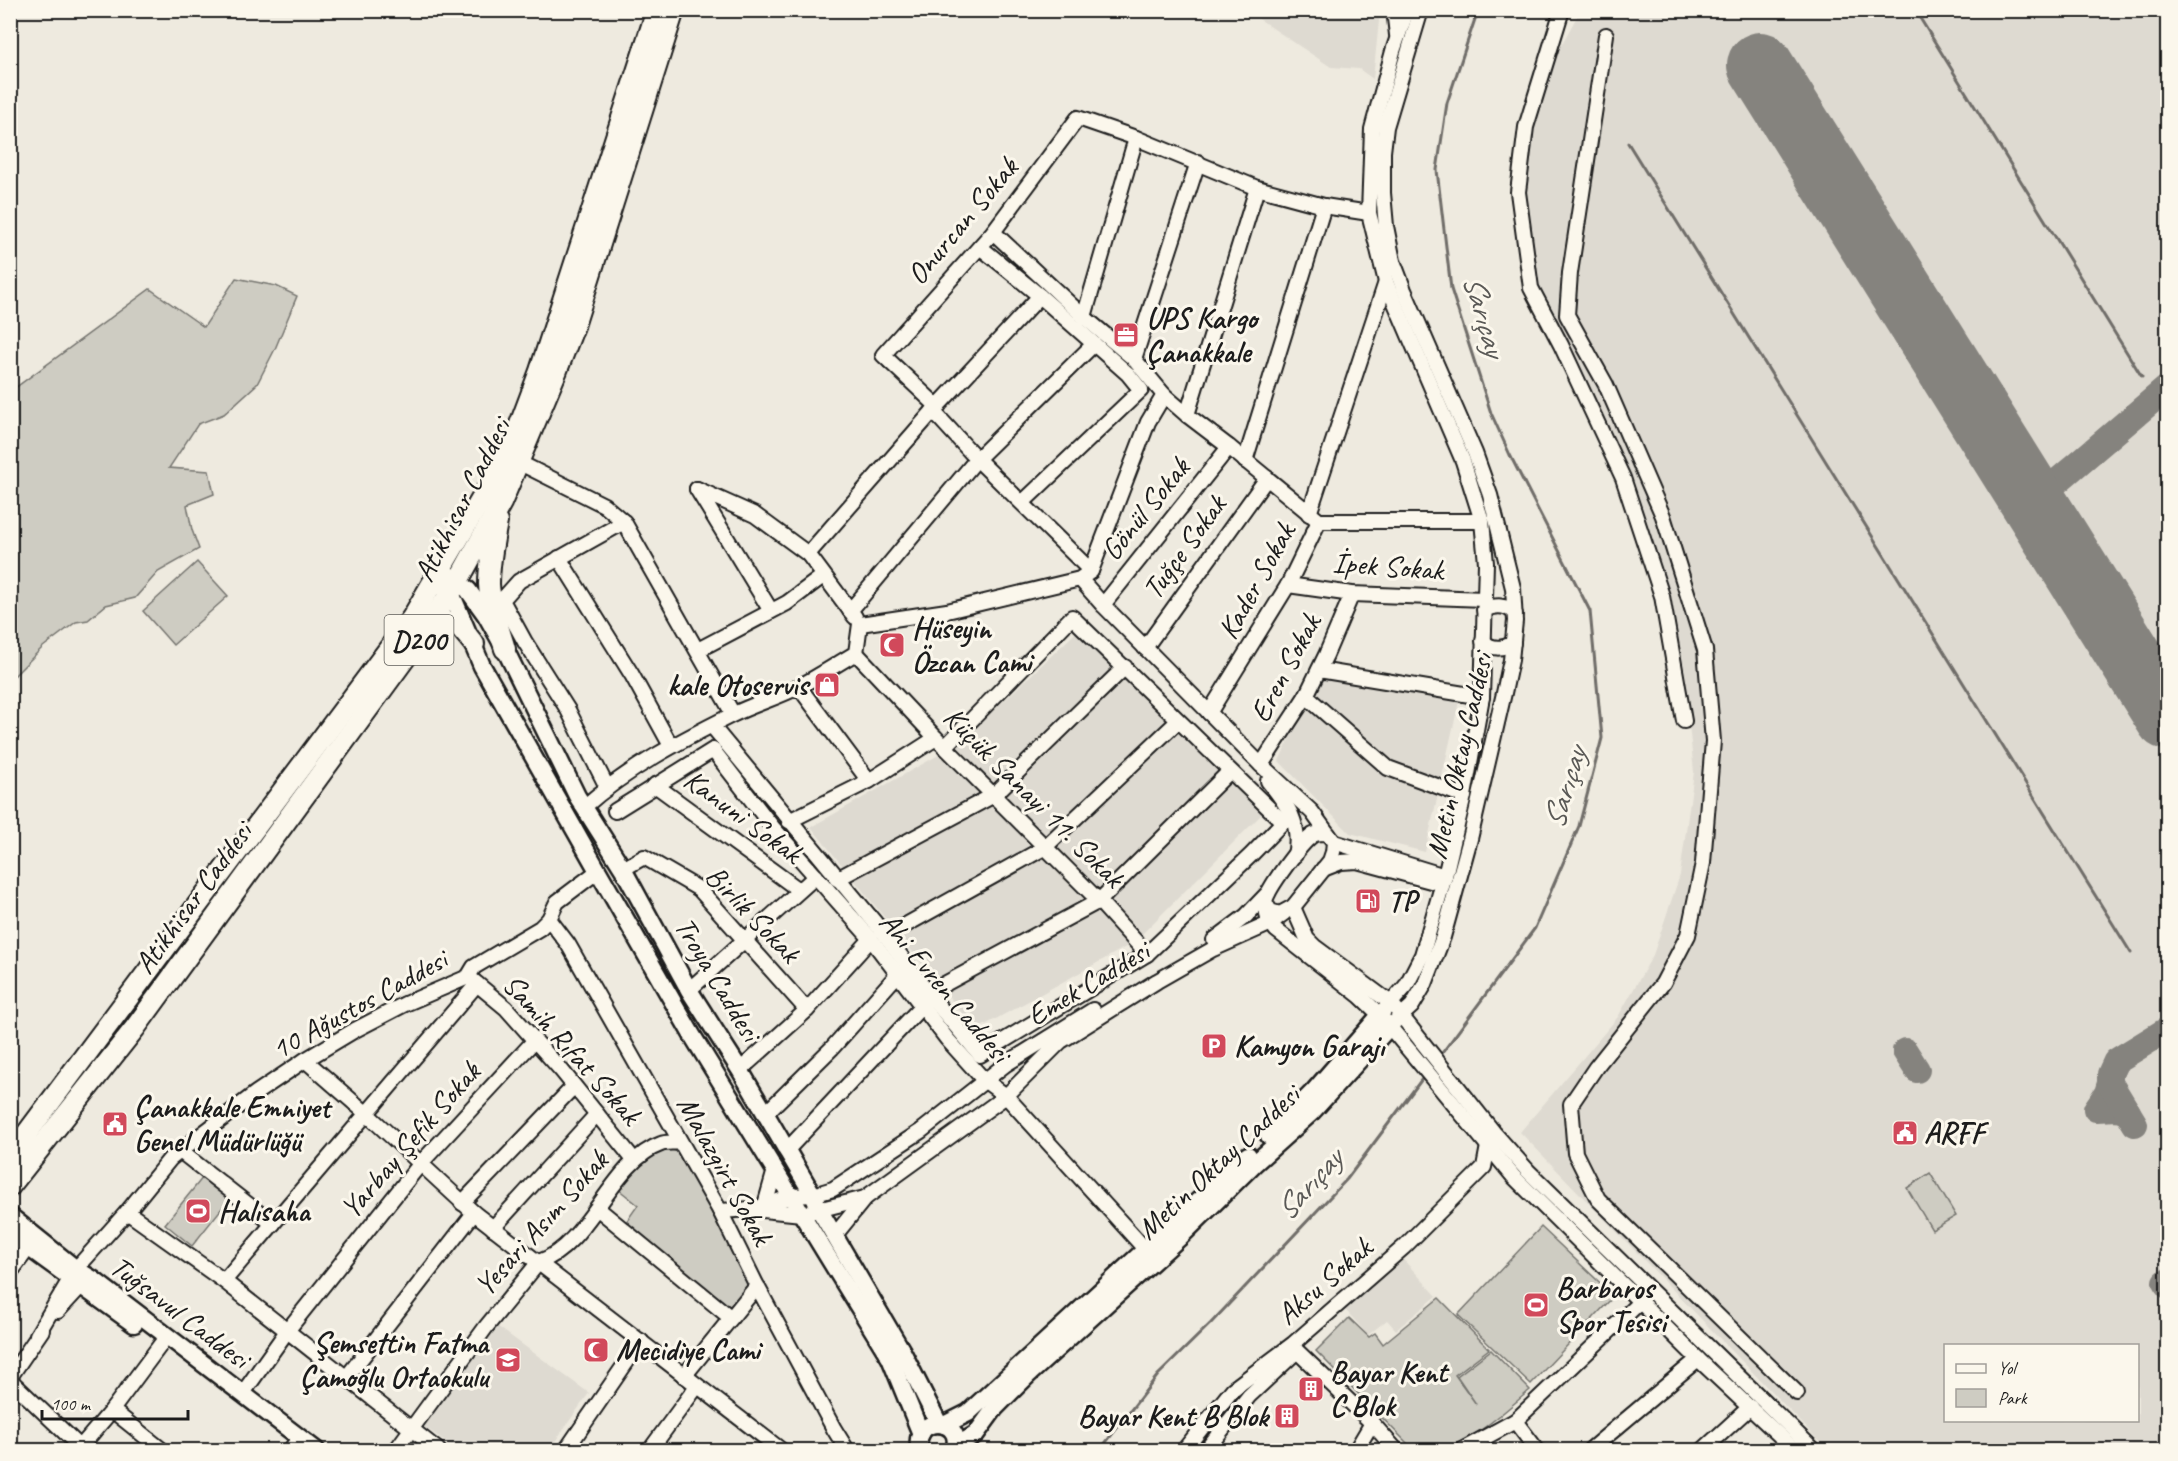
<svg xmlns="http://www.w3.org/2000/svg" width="2178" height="1461" viewBox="0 0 2178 1461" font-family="Caveat,sans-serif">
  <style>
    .built { fill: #dedad1; fill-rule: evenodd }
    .green { fill: #ceccc2; stroke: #75746f; stroke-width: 1.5 }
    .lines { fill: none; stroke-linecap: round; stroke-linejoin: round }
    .stream { stroke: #6f6d69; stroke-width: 3 }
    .taxiway { stroke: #85837e; stroke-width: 26 }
    .runway { stroke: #85837e; stroke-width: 66 }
    .minor-casing { stroke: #1c1c1c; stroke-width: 18 }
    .major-casing { stroke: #1c1c1c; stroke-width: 21 }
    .highway-casing { stroke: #1c1c1c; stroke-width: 24 }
    .minor { stroke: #fbf7ec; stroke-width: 14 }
    .major { stroke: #fbf7ec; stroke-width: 16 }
    .highway { stroke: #fbf7ec; stroke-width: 20 }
    .labels { text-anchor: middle; stroke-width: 6; stroke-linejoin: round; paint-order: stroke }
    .shield { fill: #fbf7ec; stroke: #5f5e5a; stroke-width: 1.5 }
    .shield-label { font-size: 28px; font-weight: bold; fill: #1c1c1c }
    .street-label { font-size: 30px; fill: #1c1c1c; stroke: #fbf7ec }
    .poi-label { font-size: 30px; font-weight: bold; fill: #1c1c1c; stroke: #fbf7ec; text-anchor: start }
    .water-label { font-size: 32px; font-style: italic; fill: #5a5956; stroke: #fbf7ec }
  </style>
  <rect width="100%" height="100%" fill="#eeeadf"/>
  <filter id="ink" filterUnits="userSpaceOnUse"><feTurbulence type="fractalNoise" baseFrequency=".0167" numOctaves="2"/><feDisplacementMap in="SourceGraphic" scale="12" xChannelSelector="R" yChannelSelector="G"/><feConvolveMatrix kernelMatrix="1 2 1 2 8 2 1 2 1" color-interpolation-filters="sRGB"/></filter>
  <g filter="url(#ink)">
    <g class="built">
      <polygon points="1247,11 1380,11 1373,79 1359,69 1331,67"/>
      <path d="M1580,11h587v1439h-339l-308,-318 98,-115 35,-62 27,-80 14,-103 -9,-85 -45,-178 -40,-98 -43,-82 -24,-59 -8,-70 1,-80 12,-33zM1946,1346h192v74h-192z"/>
      <polygon points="1086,623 1276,800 1133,943 976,1030 811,827 958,744"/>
      <polygon points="1321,675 1460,697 1425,852 1350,833 1279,761"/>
      <polygon points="1398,1254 1437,1296 1396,1330 1387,1320 1368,1335 1341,1305"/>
      <polygon points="497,1326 589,1393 549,1450 458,1450 423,1426"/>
    </g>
    <g class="green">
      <polygon points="236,278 276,286 297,296 275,349 257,384 224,414 198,424 169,468 209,471 214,494 187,505 192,530 199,549 158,572 135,598 106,605 88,620 76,622 43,647 11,679 11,391 150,289 204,327"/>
      <polygon points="197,562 228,596 173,645 143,611"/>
      <polygon points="671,1149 682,1154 752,1285 732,1311 626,1222 638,1205 618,1189 639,1165 651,1155"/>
      <polygon points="1930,1173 1956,1216 1932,1230 1907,1188"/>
      <polygon points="203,1177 230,1198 192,1246 165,1224"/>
      <polygon points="1541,1227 1614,1296 1531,1384 1458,1315"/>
      <path d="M1439,1298l50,51 -34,26 21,29 -19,-28 34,-26 39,40c-20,17 -63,56 -88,60 -9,2 -19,1 -28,0l-98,-99 33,-33 20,19 6,-4 8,11z"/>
    </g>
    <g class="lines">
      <g class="stream">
        <polyline points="1915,10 2142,377"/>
        <polyline points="1628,143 2131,953"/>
        <polyline points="1440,1056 1535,928 1579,826 1602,738 1590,611 1510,455 1491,413 1451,289 1437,170 1447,103 1478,10"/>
        <polyline points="1100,1450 1158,1375 1211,1323 1347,1179 1425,1075"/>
      </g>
      <g class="taxiway">
        <polyline points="2033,502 2168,387"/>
        <polyline points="1905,1051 1917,1070"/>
        <polyline points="2110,1083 2107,1093 2096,1109 2118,1108 2128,1112"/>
        <polyline points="2135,1124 2110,1083 2110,1074 2116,1061 2168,1029"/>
        <polyline points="2165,1282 2168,1286"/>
      </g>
      <polyline class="runway" points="1760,65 2168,717"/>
      <g class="minor-casing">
        <g id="minor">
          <polyline points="1394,10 1397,35"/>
          <polyline points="1562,10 1526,127 1518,192 1531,288 1561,345 1623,478 1662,596 1684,721"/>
          <polyline points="1606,35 1570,273 1567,315 1606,385 1663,516 1705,650 1713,741 1703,863 1688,935 1663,983 1596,1067 1571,1104 1575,1153 1598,1199 1797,1393"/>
          <polyline points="993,232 1084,317 1134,359 1164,395"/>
          <polyline points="980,247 1040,296 1128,374 1141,390 1023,502"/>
          <polyline points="1084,317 1136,138"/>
          <polyline points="1134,359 1198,162"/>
          <polyline points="938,407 883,355 993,232 1078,118 1136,138 1257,188 1324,206 1369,213"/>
          <polyline points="1187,415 1257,188"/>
          <polyline points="1245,461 1324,206"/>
          <polyline points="518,462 604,505 624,522 733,714"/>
          <polyline points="697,489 755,515 808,554 855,617"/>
          <polyline points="697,489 771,611"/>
          <polyline points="1309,514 1386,282"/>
          <polyline points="808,554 933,411 1040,296"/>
          <polyline points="559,558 632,675 671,746"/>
          <polyline points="1091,571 1148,422 1164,395 1187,415 1229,447 1319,521"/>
          <polyline points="1080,579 1103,605 1261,765 1312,812 1328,834"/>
          <polyline points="1288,585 1352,594 1484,599"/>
          <polyline points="1103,605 1229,447"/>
          <path d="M1484,610c11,-5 23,-6 31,4"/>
          <polyline points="850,611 977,459 1094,344"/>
          <path d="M1483,641c8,9 20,8 30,2"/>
          <polyline points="1145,648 1267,478"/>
          <polyline points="698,650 787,603 823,576"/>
          <polyline points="856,653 936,738 1099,901 1147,954"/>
          <polyline points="1319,670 1482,697"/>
          <polyline points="799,687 869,781"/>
          <polyline points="1306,696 1388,768 1464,796"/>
          <polyline points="1209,713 1288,585 1319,521 1482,521"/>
          <polyline points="712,726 886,936 928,993 980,1055 1147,954 1251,855 1283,822 1072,617 945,747"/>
          <polyline points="1261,765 1306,696 1326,655 1352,594"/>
          <path d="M1268,781c19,23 34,43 27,74"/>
          <polyline points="655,785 799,890"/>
          <polyline points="607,787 568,710 525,642 502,600 519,581 624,522"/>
          <path d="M584,807c44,-39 96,-66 148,-92 22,-11 47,-18 68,-29 19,-10 37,-22 56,-33l4,-29 87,-13 133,-32 11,-8 -114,-112 -44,-48"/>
          <polyline points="615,811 713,750 774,829 871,939 947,1039 984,1080 1006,1096 1146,1250"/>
          <polyline points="789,821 869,781 936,738"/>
          <path d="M1323,833l5,1 6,8 -1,10 -3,9 -37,46 -13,7 -10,-3 -5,-9c2,-13 36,-59 48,-67 4,-2 6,-2 10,-2z"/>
          <polyline points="1334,842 1445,876"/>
          <polyline points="623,869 644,857 699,889 807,1010"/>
          <polyline points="1323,869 1341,862 1357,861 1442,884"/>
          <polyline points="837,879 994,795 1125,667"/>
          <polyline points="1265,902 1268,919 1276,930 1360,996 1380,1015 1513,1176 1698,1359 1795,1450"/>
          <polyline points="1293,907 1307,939 1315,947 1392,1004 1495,1134 1528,1171 1814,1450"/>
          <polyline points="549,919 568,944 720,1211 757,1286 834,1429 847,1450"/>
          <polyline points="886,936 1044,848 1178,721"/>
          <polyline points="1214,940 1246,916 1268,893"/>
          <polyline points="471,979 506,1008 562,1071 634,1160"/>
          <polyline points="689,990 816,876"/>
          <polyline points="928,993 1099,901 1229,772"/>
          <polyline points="1380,1015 1406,986 1422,955 1445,876 1464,796 1482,697 1486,563 1482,521 1463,461 1386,282 1369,213 1372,129 1393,51 1407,10"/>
          <polyline points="1390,1026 1412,1006 1425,984 1443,937 1470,839 1504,693 1511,660 1515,621 1513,588 1490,495 1475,453 1404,290 1393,261 1386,226 1383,193 1383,152 1386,127 1421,10"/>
          <polyline points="305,1060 367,1114 474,1213 781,1450"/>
          <polyline points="740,1070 807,1010 871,939"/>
          <polyline points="765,1114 832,1048 897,975"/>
          <polyline points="180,1151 273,1224"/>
          <polyline points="786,1151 922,1006"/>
          <polyline points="462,1203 574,1086"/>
          <polyline points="765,1205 775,1170"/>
          <polyline points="760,1207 792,1196 813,1195 833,1189 921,1131 1006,1064 1093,1010"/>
          <polyline points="597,1208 731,1318"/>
          <polyline points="720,1211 752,1209 802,1214 865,1198 1006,1096 1061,1041 1157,981 1213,949 1269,924 1284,913"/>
          <polyline points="127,1212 224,1281 438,1450"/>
          <polyline points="493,1228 597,1114"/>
          <polyline points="835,1235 865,1198"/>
          <polyline points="10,1273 29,1247"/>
          <polyline points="224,1281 477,984"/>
          <polyline points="58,1311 81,1286"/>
          <polyline points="37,1335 76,1269 127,1212 170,1159 180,1151 256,1093 305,1060 355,1030 405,1004 468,977 474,967 540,928 549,919 557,902 598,871"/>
          <polyline points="684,1376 757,1286"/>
          <polyline points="10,1377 42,1330"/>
          <polyline points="346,1378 474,1213"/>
          <polyline points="10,1380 80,1447"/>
          <polyline points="243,1393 287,1331 421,1163 534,1041"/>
          <polyline points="112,1410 162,1450"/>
          <polyline points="1515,1421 1537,1450"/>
          <polyline points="78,1450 112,1410 161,1344"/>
          <polyline points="290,1450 294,1445"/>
          <path d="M396,1450l90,-123 53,-65c50,-17 73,-101 122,-118 5,-2 12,-1 18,-2"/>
          <polyline points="566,1450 641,1341"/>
          <polyline points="650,1450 697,1386"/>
          <polyline points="1184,1450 1233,1389 1293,1344 1404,1247 1484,1167 1488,1146"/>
          <polyline points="1206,1450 1249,1396 1297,1351 1372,1423 1396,1450"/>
          <polyline points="1356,1450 1372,1423"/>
          <polyline points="1462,1450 1515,1421 1641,1301"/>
          <polyline points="1590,1450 1698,1359"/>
          <polyline points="1703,1450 1750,1407"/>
        </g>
      </g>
      <g class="major-casing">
        <g id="major">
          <polyline points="449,575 468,590 486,615 505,649 577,796 623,869 689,990 740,1070 813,1195 820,1211 902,1351 939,1424"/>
          <polyline points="443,588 451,593 482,666 598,871 692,1035 890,1358 921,1434"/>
          <polyline points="1269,1136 1314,1091 1380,1015"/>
          <polyline points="10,1216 76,1269 94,1280 316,1450"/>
          <polyline points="10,1234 134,1324"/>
          <polyline points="944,1425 968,1413 1248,1155"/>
          <polyline points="956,1446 976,1434 995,1408 1028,1375 1179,1238 1254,1164 1311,1113 1390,1026"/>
          <path d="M920,1450c-10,-35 46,-34 34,0"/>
        </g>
      </g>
      <g class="highway-casing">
        <g id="highway">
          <path d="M497,522c-4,21 -8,41 -8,62 1,22 10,44 16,65"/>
          <path d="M427,628c30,-10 28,-7 47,16"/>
          <polyline points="10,1156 412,618 499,469 519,427 540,371 657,10"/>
          <polyline points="10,1186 135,1028 427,628 458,581 501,503 557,370 574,326 674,10"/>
        </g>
      </g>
      <use href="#minor" class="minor"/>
      <use href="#major" class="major"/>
      <use href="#highway" class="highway"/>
    </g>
  </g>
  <defs>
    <g id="office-square" transform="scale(1.35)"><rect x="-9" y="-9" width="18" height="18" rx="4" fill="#d1495b" stroke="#fbf7ec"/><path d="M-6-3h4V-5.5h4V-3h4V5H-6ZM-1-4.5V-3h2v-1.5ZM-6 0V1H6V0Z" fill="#fff"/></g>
    <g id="mosque-square" transform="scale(1.35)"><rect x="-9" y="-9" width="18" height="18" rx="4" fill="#d1495b" stroke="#fbf7ec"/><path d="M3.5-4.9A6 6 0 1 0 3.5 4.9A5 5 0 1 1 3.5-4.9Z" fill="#fff"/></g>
    <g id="shop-square" transform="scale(1.35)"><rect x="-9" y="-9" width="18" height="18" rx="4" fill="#d1495b" stroke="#fbf7ec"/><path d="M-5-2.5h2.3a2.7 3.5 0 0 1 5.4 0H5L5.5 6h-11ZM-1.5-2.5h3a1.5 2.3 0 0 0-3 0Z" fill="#fff"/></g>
    <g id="fuel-square" transform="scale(1.35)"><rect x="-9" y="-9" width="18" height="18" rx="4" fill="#d1495b" stroke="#fbf7ec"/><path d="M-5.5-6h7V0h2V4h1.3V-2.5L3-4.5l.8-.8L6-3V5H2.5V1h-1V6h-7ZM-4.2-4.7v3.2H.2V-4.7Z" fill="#fff"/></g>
    <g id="parking-square" transform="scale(1.35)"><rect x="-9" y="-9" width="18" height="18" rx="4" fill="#d1495b" stroke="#fbf7ec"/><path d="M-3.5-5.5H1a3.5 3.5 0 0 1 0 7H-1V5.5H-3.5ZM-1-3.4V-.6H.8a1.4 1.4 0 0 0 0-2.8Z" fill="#fff"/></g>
    <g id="civic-square" transform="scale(1.35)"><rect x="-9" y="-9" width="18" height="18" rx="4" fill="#d1495b" stroke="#fbf7ec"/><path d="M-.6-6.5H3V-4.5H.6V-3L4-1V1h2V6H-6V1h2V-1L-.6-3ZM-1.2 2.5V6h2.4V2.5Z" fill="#fff"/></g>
    <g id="stadium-square" transform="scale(1.35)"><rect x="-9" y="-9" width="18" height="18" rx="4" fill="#d1495b" stroke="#fbf7ec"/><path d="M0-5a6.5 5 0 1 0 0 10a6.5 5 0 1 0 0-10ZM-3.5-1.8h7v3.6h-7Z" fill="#fff"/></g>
    <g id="school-square" transform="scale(1.35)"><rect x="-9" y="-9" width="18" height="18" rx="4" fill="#d1495b" stroke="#fbf7ec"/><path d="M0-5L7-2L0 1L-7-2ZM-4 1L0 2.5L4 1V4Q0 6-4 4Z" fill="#fff"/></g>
    <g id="building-square" transform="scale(1.35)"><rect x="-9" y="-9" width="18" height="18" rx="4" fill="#d1495b" stroke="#fbf7ec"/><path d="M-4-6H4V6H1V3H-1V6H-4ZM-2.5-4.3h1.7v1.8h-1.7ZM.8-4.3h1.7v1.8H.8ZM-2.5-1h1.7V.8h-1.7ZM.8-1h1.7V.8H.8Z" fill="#fff"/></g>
  </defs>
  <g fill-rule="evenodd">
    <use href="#office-square" x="1126" y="335"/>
    <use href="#mosque-square" x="892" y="645"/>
    <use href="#shop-square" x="827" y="685"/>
    <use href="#fuel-square" x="1368" y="901"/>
    <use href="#parking-square" x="1214" y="1046"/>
    <use href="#civic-square" x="115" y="1124"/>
    <use href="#civic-square" x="1905" y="1133"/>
    <use href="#stadium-square" x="198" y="1211"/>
    <use href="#stadium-square" x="1536" y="1305"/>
    <use href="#mosque-square" x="596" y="1350"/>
    <use href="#school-square" x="508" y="1360"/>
    <use href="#building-square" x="1311" y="1389"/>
    <use href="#building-square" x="1287" y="1416"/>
  </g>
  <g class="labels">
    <rect class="shield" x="384.5" y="615" width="69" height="50" rx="4.5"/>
    <g class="shield-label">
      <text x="419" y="650">D200</text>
    </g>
    <g class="street-label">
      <text transform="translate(962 221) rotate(-50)" y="10">Onurcan Sokak</text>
      <text transform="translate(462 500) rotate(-63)" y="10">Atikhisar Caddesi</text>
      <text transform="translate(1145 509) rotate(-51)" y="10">Gönül Sokak</text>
      <text transform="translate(1184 547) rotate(-54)" y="10">Tuğçe Sokak</text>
      <text transform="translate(1388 566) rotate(4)" y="10">İpek Sokak</text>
      <text transform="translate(1256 581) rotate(-61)" y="10">Kader Sokak</text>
      <text transform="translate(1285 668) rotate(-62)" y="10">Eren Sokak</text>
      <text transform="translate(1459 756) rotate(-77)" y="10">Metin Oktay Caddesi</text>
      <text transform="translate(1034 797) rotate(45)" y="10">Küçük Sanayi 11. Sokak</text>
      <text transform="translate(743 816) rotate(36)" y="10">Kanuni Sokak</text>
      <text transform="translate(193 898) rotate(-54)" y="10">Atikhisar Caddesi</text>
      <text transform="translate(753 914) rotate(46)" y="10">Birlik Sokak</text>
      <text transform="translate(718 979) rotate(59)" y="10">Troya Caddesi</text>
      <text transform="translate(1088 983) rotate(-31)" y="10">Emek Caddesi</text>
      <text transform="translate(945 987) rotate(50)" y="10">Ahi Evren Caddesi</text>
      <text transform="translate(359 1004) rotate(-29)" y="10">10 Ağustos Caddesi</text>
      <text transform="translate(572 1049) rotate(48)" y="10">Samih Rıfat Sokak</text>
      <text transform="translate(410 1140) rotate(-49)" y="10">Yarbay Şefik Sokak</text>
      <text transform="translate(1218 1162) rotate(-43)" y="10">Metin Oktay Caddesi</text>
      <text transform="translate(725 1170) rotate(61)" y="10">Malazgirt Sokak</text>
      <text transform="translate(541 1223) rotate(-48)" y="10">Yesari Asım Sokak</text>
      <text transform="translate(1324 1281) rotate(-41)" y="10">Aksu Sokak</text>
      <text transform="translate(180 1312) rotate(37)" y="10">Tuğsavul Caddesi</text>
    </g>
    <g class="poi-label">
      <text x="1146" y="328">UPS Kargo<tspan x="1146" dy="34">Çanakkale</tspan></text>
      <text x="912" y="638">Hüseyin<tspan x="912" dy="34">Özcan Cami</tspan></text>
      <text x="808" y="695" text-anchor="end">kale Otoservis</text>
      <text x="1388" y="911">TP</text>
      <text x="1234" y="1056">Kamyon Garajı</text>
      <text x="134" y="1117">Çanakkale Emniyet<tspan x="134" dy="34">Genel Müdürlüğü</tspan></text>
      <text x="1924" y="1143">ARFF</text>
      <text x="218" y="1221">Halısaha</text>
      <text x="1556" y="1298">Barbaros<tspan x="1556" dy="34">Spor Tesisi</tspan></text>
      <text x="488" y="1353" text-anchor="end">Şemsettin Fatma<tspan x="488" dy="34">Çamoğlu Ortaokulu</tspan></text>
      <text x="616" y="1360">Mecidiye Cami</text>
      <text x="1330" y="1382">Bayar Kent<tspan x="1330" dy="34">C Blok</tspan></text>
      <text x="1268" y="1426" text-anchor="end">Bayar Kent B Blok</text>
    </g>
    <g class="water-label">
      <text transform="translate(1485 315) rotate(74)" y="11">Sarıçay</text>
      <text transform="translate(1564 788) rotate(-73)" y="11">Sarıçay</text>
      <text transform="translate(1308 1184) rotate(-48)" y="11">Sarıçay</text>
    </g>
  </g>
  <rect width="2178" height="1461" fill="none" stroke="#fbf7ec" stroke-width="36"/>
  <rect x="18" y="18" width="2142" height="1425" fill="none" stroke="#1c1c1c" stroke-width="2" filter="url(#ink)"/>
  <rect x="1944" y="1344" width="195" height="78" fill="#fbf7ec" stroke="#a29f99" stroke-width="1.5"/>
  <rect x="1956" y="1364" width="30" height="9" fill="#fbf7ec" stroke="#a29f99" stroke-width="1.5"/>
  <text x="1998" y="1374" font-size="18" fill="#1c1c1c">Yol</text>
  <rect x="1956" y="1389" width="30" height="18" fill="#ceccc2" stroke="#a29f99" stroke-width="1.5"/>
  <text x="1998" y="1404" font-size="18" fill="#1c1c1c">Park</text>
  <path d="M42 1410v9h146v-9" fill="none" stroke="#1c1c1c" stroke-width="3"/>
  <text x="51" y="1410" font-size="18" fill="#1c1c1c" stroke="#fbf7ec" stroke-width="4.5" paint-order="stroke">100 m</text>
</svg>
